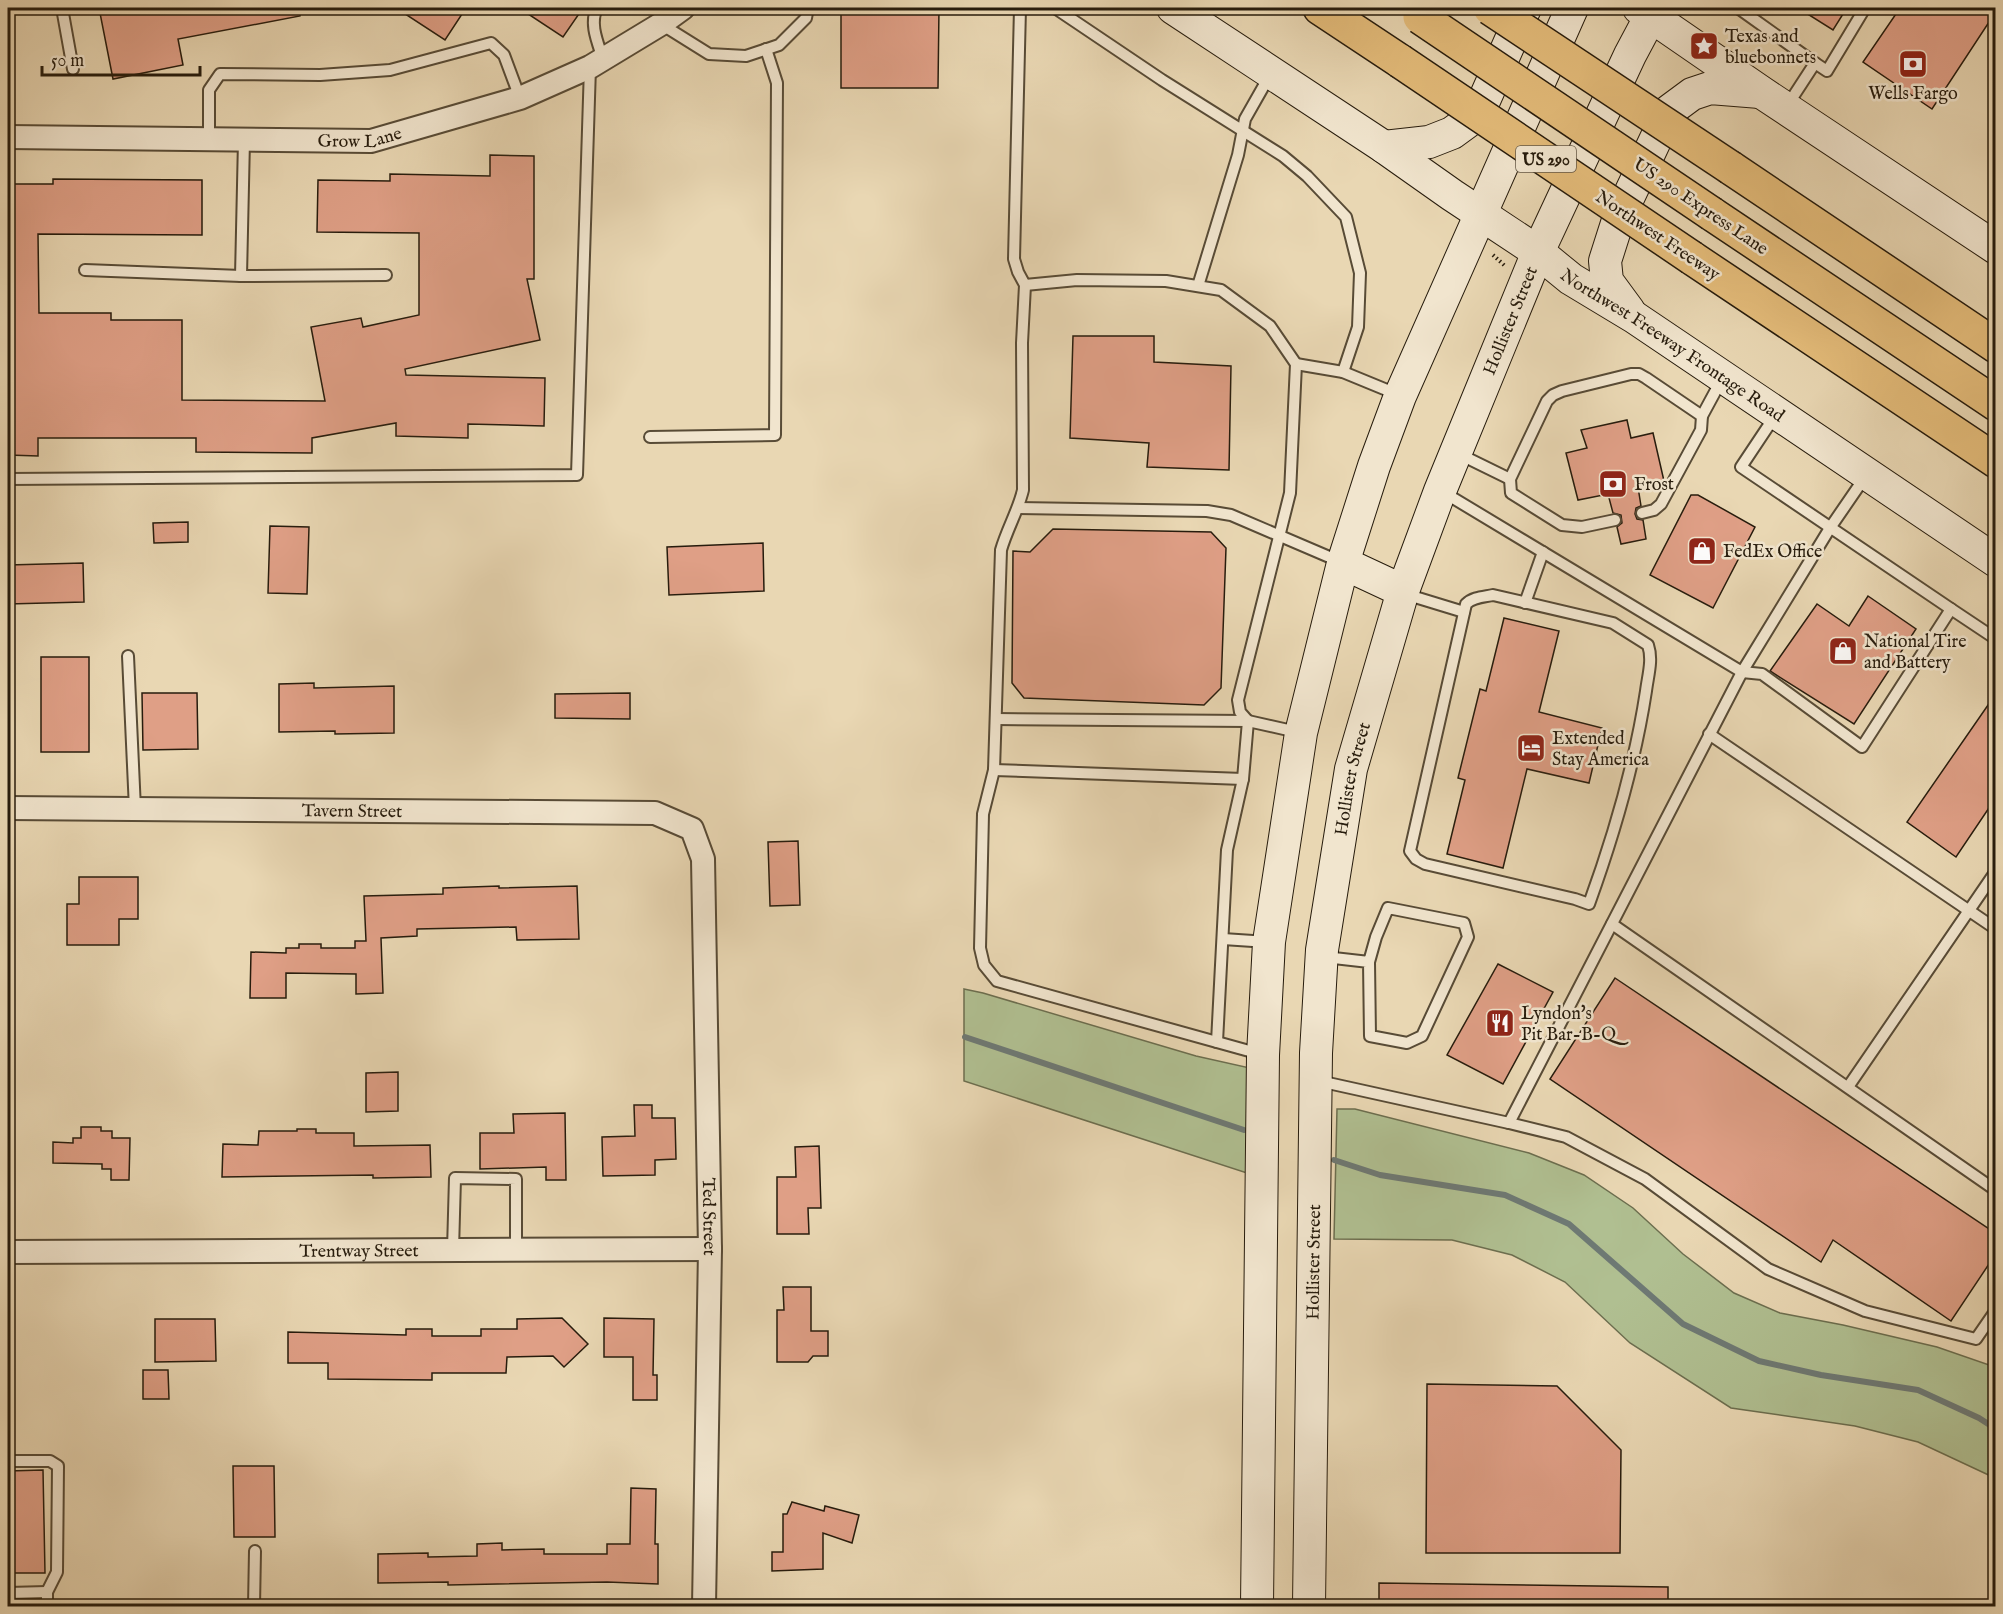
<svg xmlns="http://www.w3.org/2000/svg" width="2003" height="1614" viewBox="0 0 2003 1614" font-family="'IM FELL English',serif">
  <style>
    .green { fill: #b0bf91; stroke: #6c6e4f; stroke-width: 1.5 }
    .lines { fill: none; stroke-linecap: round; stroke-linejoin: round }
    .stream { stroke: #6e7974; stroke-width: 6 }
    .building { fill: #df9f86; stroke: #271c0d; stroke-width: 1.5 }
    .lane-casing { stroke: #584b36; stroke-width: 14 }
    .street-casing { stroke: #584b36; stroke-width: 26 }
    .secondary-casing { stroke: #271c0d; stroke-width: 34 }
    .highway-casing { stroke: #271c0d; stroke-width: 36 }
    .path { stroke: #271c0d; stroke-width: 4; stroke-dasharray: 1.5 3; stroke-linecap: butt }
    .lane { stroke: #f1e5ce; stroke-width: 10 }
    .street { stroke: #f1e5ce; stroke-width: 22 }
    .secondary { stroke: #f1e5ce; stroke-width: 32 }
    .highway { stroke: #e4bc7a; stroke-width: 33 }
    .highway-bridge-casing { stroke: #271c0d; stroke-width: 36; stroke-linecap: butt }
    .highway-bridge { stroke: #e4bc7a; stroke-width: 33 }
    .labels { text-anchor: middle; stroke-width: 5; stroke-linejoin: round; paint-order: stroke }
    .shield { fill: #f1e5ce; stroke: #645847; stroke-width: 1.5 }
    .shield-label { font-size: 16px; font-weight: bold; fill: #271c0d }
    .poi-label { font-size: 18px; fill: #271c0d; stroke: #f1e5ce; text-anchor: start }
    .street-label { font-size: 18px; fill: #271c0d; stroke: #f1e5ce }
  </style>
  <rect width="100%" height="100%" fill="#e9d7b3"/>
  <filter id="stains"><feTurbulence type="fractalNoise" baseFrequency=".00333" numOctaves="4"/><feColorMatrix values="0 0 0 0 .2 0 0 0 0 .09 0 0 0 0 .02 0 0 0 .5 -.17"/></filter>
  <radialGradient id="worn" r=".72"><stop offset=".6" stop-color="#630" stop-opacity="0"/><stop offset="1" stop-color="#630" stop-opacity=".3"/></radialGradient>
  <g class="green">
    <polygon points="964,989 983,993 1196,1056 1250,1068 1250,1174 964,1081"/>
    <polygon points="1337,1109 1355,1109 1529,1153 1584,1175 1633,1208 1683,1254 1734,1293 1780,1313 1843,1325 1937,1347 1995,1367 1995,1478 1918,1442 1855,1426 1731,1408 1630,1343 1565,1282 1512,1255 1452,1240 1334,1239"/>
  </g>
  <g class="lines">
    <g class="stream">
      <polyline points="965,1037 1244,1130"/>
      <polyline points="1334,1160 1380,1175 1505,1195 1569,1224 1683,1324 1759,1361 1821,1375 1918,1390 1979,1418 1996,1429"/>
    </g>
  </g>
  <g class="building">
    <polygon points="99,8 300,8 300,16 178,39 183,65 113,79"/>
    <polygon points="396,8 466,8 445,40"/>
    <polygon points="519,8 583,8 563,37"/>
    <polygon points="841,8 939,8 938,88 841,88"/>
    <polygon points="1798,8 1832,8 1843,14 1833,30"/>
    <polygon points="1900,8 1995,8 1995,13 1932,109 1863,62"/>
    <polygon points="490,155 534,156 534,279 527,279 540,340 405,369 406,375 545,378 544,426 468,424 468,438 396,436 396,423 312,438 312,453 196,452 196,438 38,438 38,456 8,455 8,184 53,184 53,179 202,180 202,235 38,234 39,313 111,313 111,320 182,320 182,400 325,401 311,327 361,318 363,327 419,315 419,233 317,232 318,180 390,181 390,174 490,176"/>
    <polygon points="1073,336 1154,336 1154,362 1231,366 1229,470 1147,467 1149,443 1070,438"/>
    <polygon points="1627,420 1631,438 1653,433 1664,481 1638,487 1641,506 1636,508 1635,514 1637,519 1643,520 1646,539 1621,544 1617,527 1622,523 1621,515 1613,513 1608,494 1578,500 1566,453 1587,448 1581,430"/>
    <polygon points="1691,495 1698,495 1755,527 1713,608 1650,575"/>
    <polygon points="188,522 188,542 154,543 153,523"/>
    <polygon points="270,526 309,527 307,594 268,593"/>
    <polygon points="1053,529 1211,532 1226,548 1221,688 1204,705 1024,698 1012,683 1013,551 1030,552"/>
    <polygon points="763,543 764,591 669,595 667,547"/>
    <polygon points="83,563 84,602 8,604 8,565"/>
    <polygon points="1868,596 1916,629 1854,724 1770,671 1817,604 1849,626"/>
    <polygon points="1504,618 1559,631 1539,712 1602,728 1589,783 1527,769 1503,868 1447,854 1465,780 1458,778 1480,689 1486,691"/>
    <rect x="41" y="657" width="48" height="95"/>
    <polygon points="314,683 314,688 394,686 394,733 335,734 335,731 279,732 279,684"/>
    <polygon points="142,693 197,693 198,749 143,750"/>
    <polygon points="630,693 630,719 555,718 555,694"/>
    <polygon points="1995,695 1995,799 1956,857 1907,822"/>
    <polygon points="798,841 800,905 770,906 768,842"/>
    <polygon points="79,877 138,877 138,919 119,919 119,945 67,945 67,904 79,904"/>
    <polygon points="499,886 499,888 577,886 579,939 517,940 516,927 417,929 417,936 381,938 383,993 356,994 356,974 286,973 286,998 250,998 251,952 286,953 286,948 299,948 299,944 321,944 321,948 355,948 355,941 366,941 364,896 443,894 443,888"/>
    <polygon points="1498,964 1553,992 1503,1084 1447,1055"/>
    <polygon points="1615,978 1995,1233 1995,1255 1951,1321 1833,1240 1821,1262 1550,1079"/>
    <polygon points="398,1072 398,1111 366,1112 366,1073"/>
    <polygon points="634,1105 652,1105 652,1118 675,1118 676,1159 655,1160 655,1175 603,1176 602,1137 635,1136"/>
    <polygon points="565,1113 566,1180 546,1180 546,1167 480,1169 480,1133 514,1133 513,1114"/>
    <polygon points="81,1127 101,1127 101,1131 112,1131 112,1138 130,1138 129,1180 111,1180 111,1169 102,1169 102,1164 53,1163 53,1142 73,1143 73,1138 81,1138"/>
    <polygon points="297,1129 316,1129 316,1133 354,1133 354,1146 430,1145 431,1177 373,1178 373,1175 222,1177 223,1144 258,1145 259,1131 297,1131"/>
    <polygon points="819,1146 821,1208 808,1208 809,1234 777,1234 777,1177 796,1177 795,1147"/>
    <polygon points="783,1287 811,1287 811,1331 828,1331 828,1356 813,1356 808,1362 777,1362 777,1310 784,1310"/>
    <polygon points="562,1318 588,1344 564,1367 553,1356 507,1357 506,1373 432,1373 432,1380 328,1379 328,1363 288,1363 288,1332 406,1335 406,1329 432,1329 432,1336 481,1336 481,1329 517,1329 517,1319"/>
    <polygon points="604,1318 654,1319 653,1375 657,1375 657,1400 633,1400 633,1357 604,1357"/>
    <polygon points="155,1319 215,1319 216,1361 155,1362"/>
    <polygon points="143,1370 168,1370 169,1399 143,1399"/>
    <polygon points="1427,1384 1557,1386 1621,1450 1620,1553 1426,1553"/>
    <polygon points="233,1466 274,1466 275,1537 234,1537"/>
    <polygon points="43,1470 45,1573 8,1573 8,1471"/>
    <polygon points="631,1488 656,1489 655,1544 658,1544 658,1584 607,1582 448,1585 448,1582 378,1583 378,1554 428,1553 428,1557 477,1556 477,1544 502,1543 502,1550 544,1549 544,1554 607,1554 607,1544 630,1544"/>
    <polygon points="792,1502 824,1511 825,1506 859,1515 852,1543 823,1533 823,1569 772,1571 772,1552 783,1552 783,1514 787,1514"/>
    <polygon points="1379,1583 1668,1587 1668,1606 1379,1606"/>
  </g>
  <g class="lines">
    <g class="lane-casing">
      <g id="lane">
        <polyline points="62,8 73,69"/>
        <path d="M597,8c-8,16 1,35 6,51"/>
        <path d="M1020,8l-6,251 4,13 7,13 -3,58 1,147c-5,21 -16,39 -22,60l-7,220 -11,44 -3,134 4,17 13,16 263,73"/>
        <polyline points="1055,8 1162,80 1283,156 1307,176 1346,217 1360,273 1358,327 1343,372"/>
        <polyline points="1738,8 1815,63 1787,106"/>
        <polyline points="661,24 709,54 746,56 779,45 806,18 808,8"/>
        <polyline points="1815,63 1827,71 1865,8"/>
        <polyline points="209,140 209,90 220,74 320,75 390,70 491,43 504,55 520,98"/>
        <polyline points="85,270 241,276 386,275"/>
        <polyline points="241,276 244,140"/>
        <polyline points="1025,285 1077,280 1166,281 1221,290 1270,326 1296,364 1290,493 1238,700 1240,712 1248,721 1243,779 1227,850 1217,1042"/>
        <polyline points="1198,286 1238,155 1245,119 1270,75"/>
        <polyline points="1296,364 1343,372 1399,395"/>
        <polyline points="650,437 775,435 777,83 766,49"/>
        <polyline points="1459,454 1510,479"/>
        <polyline points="8,479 577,475 590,67"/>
        <polyline points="1443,492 1742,672 1762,674 1862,747 1951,609 1741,467 1775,416"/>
        <polyline points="1018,508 1207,511 1231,515 1341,562"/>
        <polyline points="1642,513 1654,510 1661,504 1701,430 1702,416 1722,379"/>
        <polyline points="1615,520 1582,527 1562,525 1511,493 1510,479 1547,401 1553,395 1562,391 1631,374 1639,374 1646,378 1702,416"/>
        <polyline points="1405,594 1464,612"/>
        <path d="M1493,595l120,28 35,22c5,15 0,30 -2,46 -11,72 -32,144 -57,213l-14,-5 -150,-35 -9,-5 -6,-8 56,-247c7,-7 17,-7 27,-9z"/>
        <polyline points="1525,603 1543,552"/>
        <polyline points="1951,609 1996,639"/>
        <polyline points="128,656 135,809"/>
        <polyline points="996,719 1248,721 1297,732"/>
        <polyline points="1709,734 1996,929"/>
        <polyline points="994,770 1243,779"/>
        <polyline points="1612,924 1991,1187 1996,1180"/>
        <polyline points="1223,939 1268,942"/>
        <polyline points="1325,957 1369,962 1376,937 1388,908 1464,923 1468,937 1422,1036 1407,1043 1370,1036 1369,962"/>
        <polyline points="1319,1081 1509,1123 1742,672 1830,528 1865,477"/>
        <polyline points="1848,1087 1996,871"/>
        <polyline points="1509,1123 1566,1137 1645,1179 1768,1269 1865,1311 1976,1339 1996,1310"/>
        <polyline points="453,1250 455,1178 516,1179 516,1249"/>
        <polyline points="8,1461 50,1461 58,1466 57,1572 47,1592 47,1606"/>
        <polyline points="8,1593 47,1592"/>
        <polyline points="254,1606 255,1551"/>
      </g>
    </g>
    <g class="street-casing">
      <g id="street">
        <path id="s1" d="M8,137l363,4 149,-43 70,-31 71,-43 22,-16"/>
        <path id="s2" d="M8,808l647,5 37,16 11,30 7,390 -6,357"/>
        <path id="s3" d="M8,1252l702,-3"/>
      </g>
    </g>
    <g class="secondary-casing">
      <g id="secondary">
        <path id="s4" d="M1173,8l211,139 68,48 86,57 33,27 63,38 362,244"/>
        <polyline points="1639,8 1761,92 1996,248"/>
        <polyline points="1384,147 1429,142 1452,133 1478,114 1525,8"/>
        <polyline points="1629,311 1607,281 1605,261 1619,217 1669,111 1692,94 1710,88 1760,92"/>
        <polyline points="1343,563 1403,591"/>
        <polyline points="1257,1606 1263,1055 1269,942 1301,733 1343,563 1374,466 1400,396 1572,8"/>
        <path id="s5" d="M1309,1606l7,-553 6,-103 29,-181 52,-178 37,-100 98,-239 92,-197 25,-47"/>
      </g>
    </g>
    <g class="highway-casing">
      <g id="highway">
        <polyline points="1320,8 1400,61"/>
        <polyline points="1731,168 1996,346"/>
        <polyline points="1712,214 1996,404"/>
        <polyline points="1692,258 1996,461"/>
      </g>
    </g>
    <polyline class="path" points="1493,255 1505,266"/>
    <use href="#lane" class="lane"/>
    <use href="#street" class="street"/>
    <use href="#secondary" class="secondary"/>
    <use href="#highway" class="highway"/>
    <g class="highway-bridge-casing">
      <g id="highway-bridge">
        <polyline points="1490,8 1731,168"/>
        <polyline points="1420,17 1712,214"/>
        <polyline points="1400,61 1692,258"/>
      </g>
    </g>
    <use href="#highway-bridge" class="highway-bridge"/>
  </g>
  <defs>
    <g id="sight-square" transform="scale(1.5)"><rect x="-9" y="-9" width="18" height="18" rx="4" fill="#8f2418" stroke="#f1e5ce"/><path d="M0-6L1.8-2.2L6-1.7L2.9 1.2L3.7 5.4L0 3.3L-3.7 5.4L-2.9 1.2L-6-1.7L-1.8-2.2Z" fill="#fff"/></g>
    <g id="bank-square" transform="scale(1.5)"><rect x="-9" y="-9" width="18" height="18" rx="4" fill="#8f2418" stroke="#f1e5ce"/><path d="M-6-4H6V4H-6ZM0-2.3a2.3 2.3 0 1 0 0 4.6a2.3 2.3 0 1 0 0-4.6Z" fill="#fff"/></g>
    <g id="shop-square" transform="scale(1.5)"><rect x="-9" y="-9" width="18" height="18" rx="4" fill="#8f2418" stroke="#f1e5ce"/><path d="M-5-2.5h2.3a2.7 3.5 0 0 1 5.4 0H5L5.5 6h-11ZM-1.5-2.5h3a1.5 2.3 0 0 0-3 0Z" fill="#fff"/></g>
    <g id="hotel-square" transform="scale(1.5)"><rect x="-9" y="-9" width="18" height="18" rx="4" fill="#8f2418" stroke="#f1e5ce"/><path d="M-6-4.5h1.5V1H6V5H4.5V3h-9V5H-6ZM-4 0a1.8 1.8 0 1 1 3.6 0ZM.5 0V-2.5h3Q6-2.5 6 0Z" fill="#fff"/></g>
    <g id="restaurant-square" transform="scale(1.5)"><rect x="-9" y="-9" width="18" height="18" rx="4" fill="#8f2418" stroke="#f1e5ce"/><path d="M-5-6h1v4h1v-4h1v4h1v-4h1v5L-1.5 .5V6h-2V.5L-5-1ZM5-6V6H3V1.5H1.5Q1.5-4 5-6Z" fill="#fff"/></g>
  </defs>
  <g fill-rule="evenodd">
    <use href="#sight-square" x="1704" y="46"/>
    <use href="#bank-square" x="1913" y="64"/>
    <use href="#bank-square" x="1613" y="484"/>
    <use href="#shop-square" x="1702" y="551"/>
    <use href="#shop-square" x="1843" y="651"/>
    <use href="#hotel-square" x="1531" y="748"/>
    <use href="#restaurant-square" x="1500" y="1023"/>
  </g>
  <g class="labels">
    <rect class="shield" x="1516" y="146" width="60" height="26" rx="4.5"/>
    <g class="shield-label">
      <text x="1546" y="165">US 290</text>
    </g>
    <g class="poi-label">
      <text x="1725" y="42">Texas and<tspan x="1725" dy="21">bluebonnets</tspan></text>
      <text x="1913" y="99" text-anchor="middle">Wells Fargo</text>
      <text x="1634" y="490">Frost</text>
      <text x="1723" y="557">FedEx Office</text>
      <text x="1864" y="647">National Tire<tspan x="1864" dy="21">and Battery</tspan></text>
      <text x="1552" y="744">Extended<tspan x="1552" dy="21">Stay America</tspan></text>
      <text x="1521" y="1019">Lyndon's<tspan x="1521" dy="21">Pit Bar-B-Q</tspan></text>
    </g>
    <g class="street-label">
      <text dy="6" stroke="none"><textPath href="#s1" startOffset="352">Grow Lane</textPath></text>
      <text transform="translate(1701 206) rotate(34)" y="6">US 290 Express Lane</text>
      <text transform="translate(1658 235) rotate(34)" y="6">Northwest Freeway</text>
      <text dy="6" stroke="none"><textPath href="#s5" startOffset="1316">Hollister Street</textPath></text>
      <text dy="6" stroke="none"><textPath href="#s4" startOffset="603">Northwest Freeway Frontage Road</textPath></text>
      <text dy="6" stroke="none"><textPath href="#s5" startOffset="830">Hollister Street</textPath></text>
      <text dy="6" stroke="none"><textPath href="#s2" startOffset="344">Tavern Street</textPath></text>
      <text dy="6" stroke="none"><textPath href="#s2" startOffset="1077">Ted Street</textPath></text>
      <text dy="6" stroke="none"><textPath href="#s3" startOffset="351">Trentway Street</textPath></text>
      <text dy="6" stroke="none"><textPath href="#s5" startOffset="344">Hollister Street</textPath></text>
    </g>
  </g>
  <rect width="2003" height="1614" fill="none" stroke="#e9d7b3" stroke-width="30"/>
  <rect x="9" y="9" width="1985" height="1596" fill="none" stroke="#271c0d" stroke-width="3"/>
  <rect x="15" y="15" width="1973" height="1584" fill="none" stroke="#271c0d" stroke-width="1.5"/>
  <path d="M42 66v9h158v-9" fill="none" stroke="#271c0d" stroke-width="3"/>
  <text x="51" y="66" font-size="18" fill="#271c0d" stroke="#f1e5ce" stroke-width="4.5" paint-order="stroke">50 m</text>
  <rect width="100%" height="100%" filter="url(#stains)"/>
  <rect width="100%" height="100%" fill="url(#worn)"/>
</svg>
